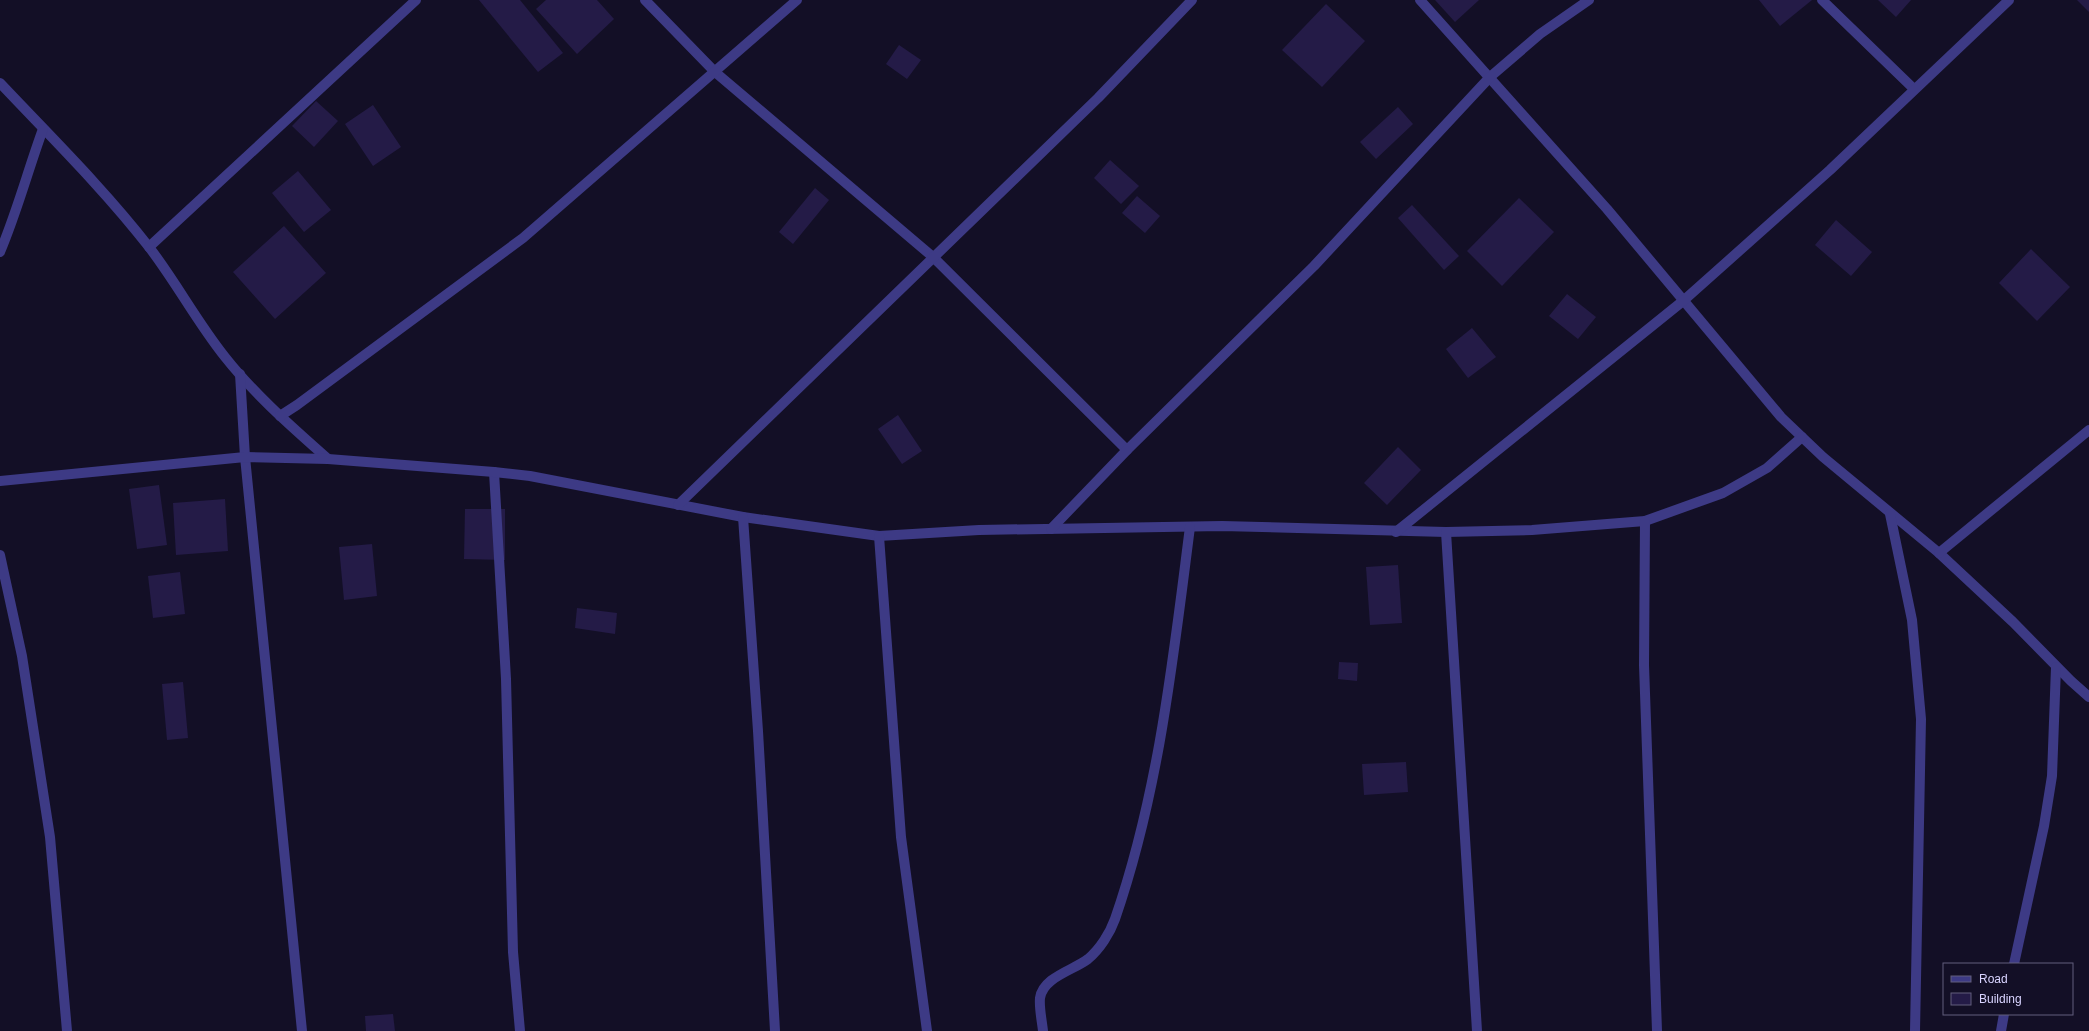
<svg xmlns="http://www.w3.org/2000/svg" width="2089" height="1031" font-family="Helvetica,sans-serif">
<rect width="100%" height="100%" fill="#130f26"/>
<g fill="#241b47">
<polygon points="479,0 520,0 563,53 538,72"/>
<polygon points="546,0 597,0 614,19 577,54 536,9"/>
<polygon points="1435,0 1479,0 1455,22"/>
<polygon points="1759,0 1812,0 1780,26"/>
<polygon points="1878,0 1911,0 1896,17"/>
<polygon points="2077,0 2089,0 2089,12"/>
<polygon points="1326,4 1365,41 1322,87 1282,50"/>
<polygon points="899,45 921,60 907,79 886,64"/>
<polygon points="316,101 338,121 314,147 292,126"/>
<polygon points="373,105 401,147 373,166 345,124"/>
<polygon points="1398,107 1413,124 1376,159 1360,142"/>
<polygon points="1110,160 1139,186 1121,204 1094,178"/>
<polygon points="298,171 331,210 304,232 272,193"/>
<polygon points="815,188 829,200 793,244 779,232"/>
<polygon points="1137,196 1160,216 1145,233 1122,213"/>
<polygon points="1519,198 1554,232 1502,286 1467,251"/>
<polygon points="1412,205 1459,256 1444,270 1398,218"/>
<polygon points="1836,220 1872,252 1851,276 1815,245"/>
<polygon points="284,226 326,273 275,319 233,272"/>
<polygon points="2031,249 2070,287 2037,321 1999,283"/>
<polygon points="1567,294 1596,317 1578,339 1549,316"/>
<polygon points="1472,328 1496,357 1468,378 1446,349"/>
<polygon points="898,415 922,451 902,464 878,429"/>
<polygon points="1398,447 1421,470 1387,505 1364,483"/>
<polygon points="159,485 167,545 137,549 129,489"/>
<polygon points="225,499 228,551 176,555 173,503"/>
<polygon points="465,509 505,509 505,560 464,559"/>
<polygon points="372,544 377,596 344,600 339,547"/>
<polygon points="1398,565 1402,623 1370,625 1366,567"/>
<polygon points="180,572 185,614 153,618 148,576"/>
<polygon points="577,608 617,613 615,634 575,628"/>
<polygon points="1339,662 1358,663 1357,681 1338,679"/>
<polygon points="183,682 188,738 167,740 162,684"/>
<polygon points="1406,762 1408,792 1364,795 1362,764"/>
<polygon points="393,1014 395,1031 366,1031 365,1016"/>
</g>
<g fill="none" stroke-linecap="round" stroke-linejoin="round">
<g stroke="#3d3a85" stroke-width="10">
<polyline points="645,0 715,72 933,257 1127,450"/>
<polyline points="1420,0 1607,209 1781,417 1823,457 1939,553 2013,622 2071,681 2089,697"/>
<polyline points="1822,0 1914,89"/>
<path d="M0,83C50,136 104,189 149,247C176,282 197,322 225,357C255,395 292,427 328,459"/>
<polyline points="149,247 416,0"/>
<path d="M0,252C17,212 28,170 43,129"/>
<polyline points="240,374 245,457 302,1031"/>
<polyline points="280,416 297,405 523,238 797,0"/>
<polyline points="494,472 506,679 513,952 520,1031"/>
<polyline points="0,481 245,457 328,459 494,472 530,476 743,517 879,536 979,530 1222,526 1446,532 1532,530 1645,521 1723,493 1767,468 1802,437"/>
<polyline points="678,505 1098,98 1192,0"/>
<polyline points="1890,514 1912,620 1921,719 1915,1031"/>
<polyline points="743,517 758,731 775,1031"/>
<polyline points="1645,521 1644,665 1657,1031"/>
<polyline points="1051,529 1127,450 1314,266 1490,77 1540,34 1589,0"/>
<polyline points="1396,532 1683,301 1830,170 2009,0"/>
<polyline points="1446,532 1477,1031"/>
<polyline points="879,536 901,837 927,1031"/>
<polyline points="1939,553 2089,430"/>
<polyline points="0,555 22,656 50,837 67,1031"/>
<polyline points="2014,964 2044,826 2052,776 2056,667"/>
<path d="M1043,1031C1042,1021 1039,1008 1040,998C1043,977 1074,970 1088,959C1100,949 1110,933 1115,919C1159,792 1173,659 1190,527"/>
<polyline points="2001,1031 2004,1014"/>
</g>
</g>
<rect x="1943" y="963" width="130" height="52" fill="#130f26" stroke="#625e7d"/>
<rect x="1951" y="976" width="20" height="6" fill="#3d3a85" stroke="#625e7d"/>
<text x="1979" y="983" font-size="12" fill="#d9d4ff">Road</text>
<rect x="1951" y="993" width="20" height="12" fill="#241b47" stroke="#625e7d"/>
<text x="1979" y="1003" font-size="12" fill="#d9d4ff">Building</text>
</svg>
